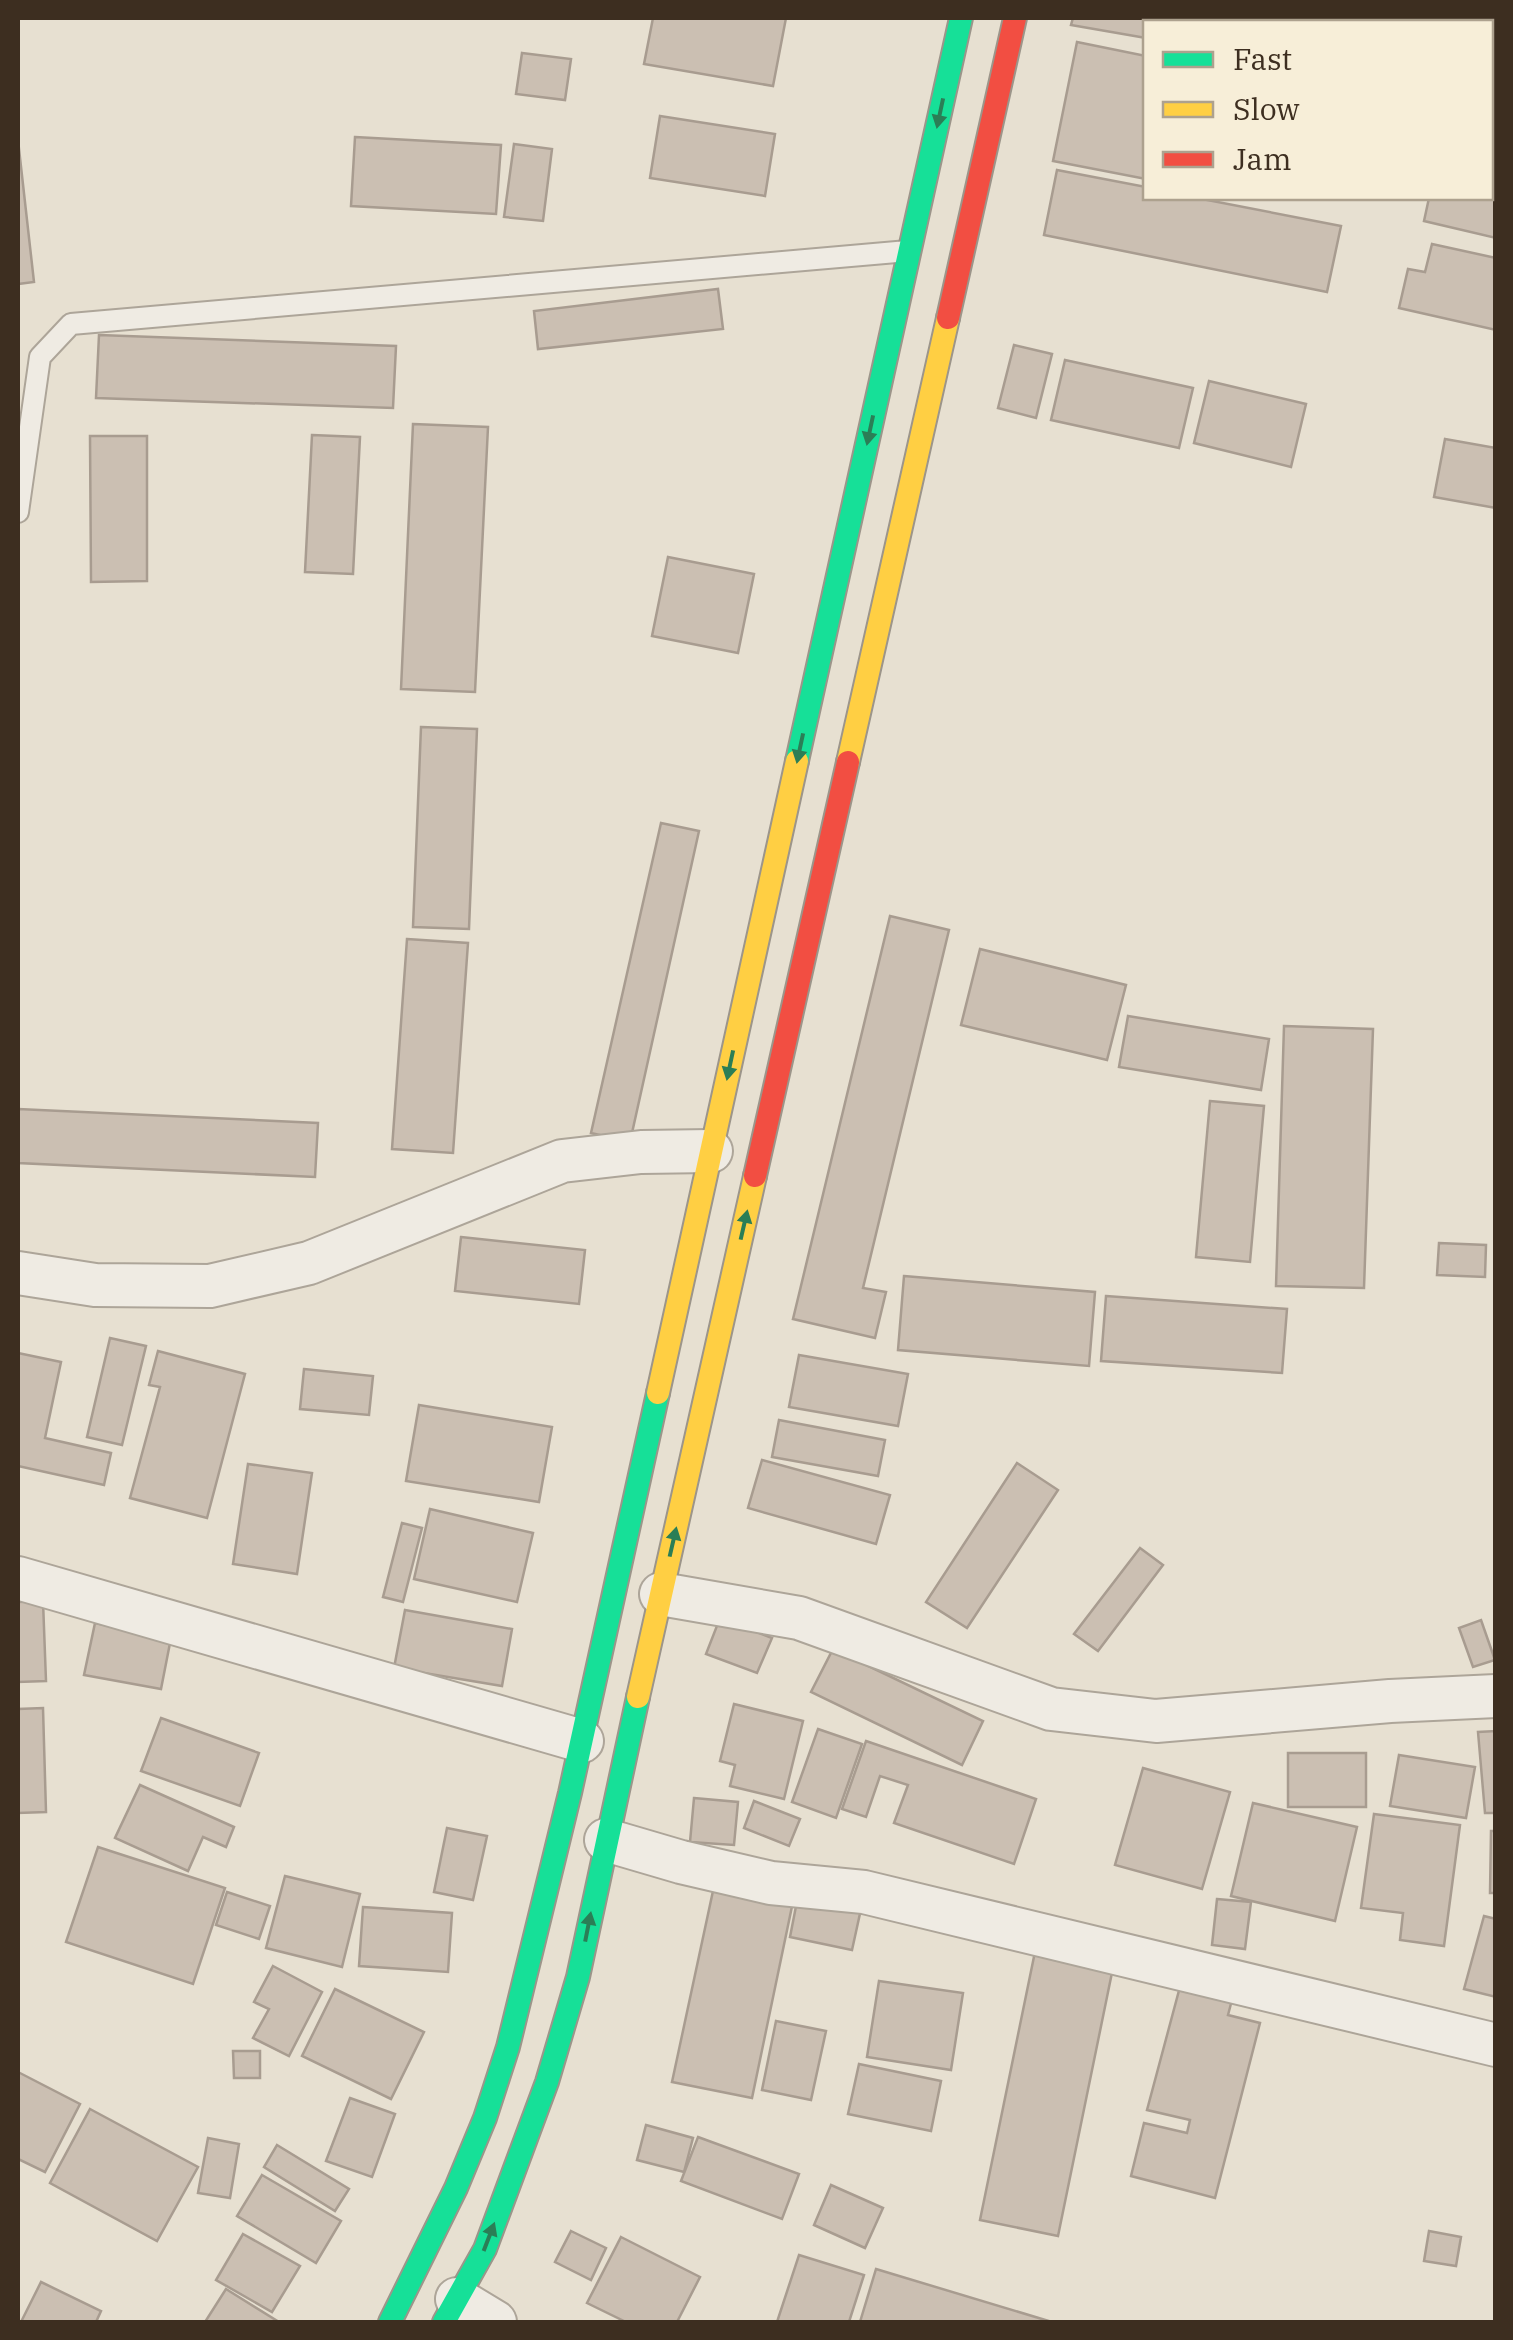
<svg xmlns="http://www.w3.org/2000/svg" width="1513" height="2340" font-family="'IBM Plex Serif',serif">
<rect width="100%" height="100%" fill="#e7e0d1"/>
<g fill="#cbbfb2" stroke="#a89c90" stroke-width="2.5">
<polygon points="653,18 786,18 773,86 644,64"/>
<polygon points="1073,18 1206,18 1205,22 1146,22 1146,38 1071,25"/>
<polygon points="1452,18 1496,18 1496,29 1490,28 1490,22 1470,22"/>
<polygon points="1077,42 1146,56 1146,179 1053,161"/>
<polygon points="522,53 571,59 565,100 516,94"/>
<polygon points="660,116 775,134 765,196 650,178"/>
<polygon points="355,137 501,145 496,214 351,206"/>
<polygon points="18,140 34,282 18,284"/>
<polygon points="514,144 552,149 543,221 504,217"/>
<polygon points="1057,170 1146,187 1146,198 1197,198 1341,226 1327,292 1044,235"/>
<polygon points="1490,174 1496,175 1496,238 1424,221 1429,198 1490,198"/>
<polygon points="1432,244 1496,258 1496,330 1399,308 1408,269 1425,272"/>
<polygon points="718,289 723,329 538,349 534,311"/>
<polygon points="99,335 396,346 393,408 96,398"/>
<polygon points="1014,345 1052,354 1036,418 998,408"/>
<polygon points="1065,360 1193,388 1179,448 1051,420"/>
<polygon points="1209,381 1306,404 1291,467 1194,443"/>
<polygon points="413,424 488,427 475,692 401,689"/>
<polygon points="312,435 360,437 353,574 305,572"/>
<polygon points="90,436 147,436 147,581 91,582"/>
<polygon points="1445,439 1496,448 1496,508 1434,497"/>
<polygon points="668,557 754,574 738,653 652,636"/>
<polygon points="421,727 477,729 469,929 413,927"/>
<polygon points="661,823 699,831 630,1142 591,1133"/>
<polygon points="890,916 949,930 863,1288 886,1292 875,1338 793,1319"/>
<polygon points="407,939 468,943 453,1153 392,1149"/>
<polygon points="980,949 1126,985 1107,1060 961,1025"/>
<polygon points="1128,1016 1269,1039 1261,1090 1119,1067"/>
<polygon points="1284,1026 1373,1029 1364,1288 1276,1286"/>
<polygon points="1210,1101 1264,1106 1250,1262 1196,1257"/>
<polygon points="18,1109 318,1123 315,1177 18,1163"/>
<polygon points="461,1237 585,1250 579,1304 455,1291"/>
<polygon points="1439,1243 1486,1245 1485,1277 1437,1275"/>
<polygon points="904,1276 1095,1292 1089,1366 898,1350"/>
<polygon points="1106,1296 1287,1309 1282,1373 1101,1361"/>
<polygon points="110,1338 146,1346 122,1445 87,1437"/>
<polygon points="158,1351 245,1374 207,1518 130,1498 160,1387 149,1385"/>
<polygon points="18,1353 61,1362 45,1438 111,1453 104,1485 18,1466"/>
<polygon points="799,1355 908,1374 898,1426 789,1407"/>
<polygon points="304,1369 373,1376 369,1415 300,1409"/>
<polygon points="419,1405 552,1427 539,1502 406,1481"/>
<polygon points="779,1420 885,1440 878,1476 772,1457"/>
<polygon points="762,1460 890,1495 876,1544 748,1508"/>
<polygon points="1017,1463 1058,1490 967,1628 926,1602"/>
<polygon points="248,1464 312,1473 297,1574 233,1564"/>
<polygon points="430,1509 533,1533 517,1602 414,1579"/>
<polygon points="402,1523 422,1528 403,1602 383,1597"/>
<polygon points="1140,1548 1163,1565 1098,1651 1074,1634"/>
<polygon points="43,1601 46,1681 18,1682 18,1602"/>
<polygon points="405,1610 512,1629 502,1686 394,1668"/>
<polygon points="720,1618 772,1638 757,1673 706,1654"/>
<polygon points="1481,1620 1495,1660 1473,1667 1459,1628"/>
<polygon points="95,1623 171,1638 161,1689 84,1675"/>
<polygon points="833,1649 983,1721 962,1765 811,1692"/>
<polygon points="734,1704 803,1721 784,1799 730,1786 735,1765 720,1761"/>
<polygon points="43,1708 46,1812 18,1813 18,1709"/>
<polygon points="161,1718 259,1753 240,1806 141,1771"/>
<polygon points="818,1729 862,1744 836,1818 792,1802"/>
<polygon points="1496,1731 1496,1813 1485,1813 1478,1732"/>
<polygon points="866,1741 1036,1799 1014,1864 894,1823 908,1785 880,1776 866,1817 842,1809"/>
<rect x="1288" y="1753" width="78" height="54"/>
<polygon points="1399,1755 1475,1767 1466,1818 1390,1806"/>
<polygon points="1143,1768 1230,1792 1202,1889 1115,1865"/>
<polygon points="140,1785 234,1827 226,1847 203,1837 188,1871 115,1838"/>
<polygon points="694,1798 738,1802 734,1845 690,1842"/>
<polygon points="754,1801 800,1819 789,1846 744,1828"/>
<polygon points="1253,1803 1357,1827 1335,1921 1231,1896"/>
<polygon points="1374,1814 1460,1825 1444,1946 1400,1940 1403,1913 1361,1908"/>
<polygon points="447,1828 487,1836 473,1900 434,1892"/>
<polygon points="1491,1831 1496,1831 1496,1893 1490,1893"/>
<polygon points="98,1847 225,1888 193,1984 66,1942"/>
<polygon points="285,1876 360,1894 342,1967 266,1948"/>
<polygon points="716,1877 795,1892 752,2098 672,2082"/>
<polygon points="227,1892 270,1906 259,1939 216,1925"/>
<polygon points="798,1896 861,1909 852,1950 790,1937"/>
<polygon points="1217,1899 1251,1902 1245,1949 1212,1945"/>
<polygon points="363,1907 452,1913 448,1972 359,1966"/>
<polygon points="1484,1916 1496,1919 1496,1997 1464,1989"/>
<polygon points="1037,1942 1115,1958 1058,2236 980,2220"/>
<polygon points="273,1966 322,1992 289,2056 253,2038 269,2009 254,2002"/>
<polygon points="879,1981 963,1993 951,2070 867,2057"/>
<polygon points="1181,1983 1233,1996 1228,2015 1260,2023 1215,2198 1131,2176 1144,2123 1187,2133 1190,2120 1147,2110"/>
<polygon points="335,1989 424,2032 391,2099 302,2056"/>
<polygon points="776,2021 826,2031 811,2100 762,2090"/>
<polygon points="233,2051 260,2051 260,2078 234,2078"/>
<polygon points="859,2064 941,2081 931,2131 848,2114"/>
<polygon points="18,2072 80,2104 45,2172 18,2159"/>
<polygon points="350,2098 395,2114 372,2177 326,2161"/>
<polygon points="90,2109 198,2167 157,2241 50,2183"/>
<polygon points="646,2125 693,2138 684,2172 637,2160"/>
<polygon points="698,2137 799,2174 782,2219 681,2181"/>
<polygon points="208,2138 239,2144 230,2198 198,2193"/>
<polygon points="277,2145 349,2189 335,2211 264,2167"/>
<polygon points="262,2175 341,2221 316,2263 237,2216"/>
<polygon points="831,2185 883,2208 865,2248 814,2225"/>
<polygon points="571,2231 606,2248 591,2280 555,2262"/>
<polygon points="1429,2231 1461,2237 1456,2266 1424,2261"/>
<polygon points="243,2234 300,2266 272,2312 216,2280"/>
<polygon points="621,2237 700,2277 677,2322 626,2322 587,2303"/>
<polygon points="799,2255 864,2275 849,2322 777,2322"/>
<polygon points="876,2269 1052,2322 860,2322"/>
<polygon points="41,2282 101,2311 96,2322 21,2322"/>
<polygon points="226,2289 279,2322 205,2322"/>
</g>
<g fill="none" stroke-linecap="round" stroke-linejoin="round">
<g stroke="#ada599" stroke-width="24">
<polyline id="lane" points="18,512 40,357 71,324 908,251"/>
</g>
<g stroke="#ada599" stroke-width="46">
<g id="street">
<polyline points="18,1273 95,1285 210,1286 309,1263 562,1161 641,1152 711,1151"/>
<polyline points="18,1578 582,1741"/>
<polyline points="661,1594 799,1618 1051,1709 1156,1721 1390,1701 1496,1696"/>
<polyline points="606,1840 681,1862 771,1883 864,1892 1496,2045"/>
<polyline points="457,2299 495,2322"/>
</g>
</g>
<g stroke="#9c958a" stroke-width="26">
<g id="fast">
<polyline points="797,761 961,18"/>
<polyline points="390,2322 456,2188 485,2118 508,2047 570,1793 658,1393"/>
<polyline points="444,2322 485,2249 547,2082 578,1977 638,1697"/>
</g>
</g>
<g stroke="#9c958a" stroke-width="26">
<g id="slow">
<polyline points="848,762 948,318"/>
<polyline points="658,1393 797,761"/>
<polyline points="638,1697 755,1176"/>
</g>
</g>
<g stroke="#9c958a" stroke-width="26">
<g id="jam">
<polyline points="948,318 1015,18"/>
<polyline points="755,1176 848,762"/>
</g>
</g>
<use href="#lane" stroke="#efebe3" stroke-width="20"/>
<use href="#street" stroke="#efebe3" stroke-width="42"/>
<use href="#fast" stroke="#16e098" stroke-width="22"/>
<use href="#slow" stroke="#ffcf43" stroke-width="22"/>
<use href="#jam" stroke="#f24e42" stroke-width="22"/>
</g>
<defs><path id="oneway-solid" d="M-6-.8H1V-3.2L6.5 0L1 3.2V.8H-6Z" transform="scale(2.5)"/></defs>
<g fill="#2b7e56">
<use href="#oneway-solid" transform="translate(940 113) rotate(102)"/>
<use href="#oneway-solid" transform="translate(870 430) rotate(102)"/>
<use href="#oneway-solid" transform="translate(800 748) rotate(102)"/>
<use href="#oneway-solid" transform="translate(730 1065) rotate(102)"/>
<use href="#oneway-solid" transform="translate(744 1225) rotate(-77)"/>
<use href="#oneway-solid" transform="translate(673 1542) rotate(-77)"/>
<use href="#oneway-solid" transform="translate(588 1927) rotate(-79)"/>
<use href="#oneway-solid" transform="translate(489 2237) rotate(-69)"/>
</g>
<rect width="1513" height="2340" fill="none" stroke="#3d2e20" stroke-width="40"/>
<rect x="1143" y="20" width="350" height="180" fill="#f7eed8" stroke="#ada18e" stroke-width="2.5"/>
<rect x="1163" y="52" width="50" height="15" fill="#16e098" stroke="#ada18e" stroke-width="2.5"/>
<text x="1233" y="70" font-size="30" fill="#3d2e20">Fast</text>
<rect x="1163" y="102" width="50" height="15" fill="#ffcf43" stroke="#ada18e" stroke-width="2.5"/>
<text x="1233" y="120" font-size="30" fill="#3d2e20">Slow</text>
<rect x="1163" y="152" width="50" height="15" fill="#f24e42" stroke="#ada18e" stroke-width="2.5"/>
<text x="1233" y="170" font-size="30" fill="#3d2e20">Jam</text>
</svg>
